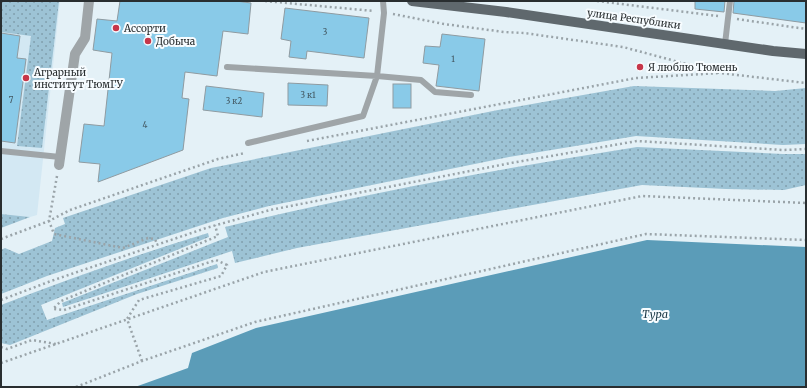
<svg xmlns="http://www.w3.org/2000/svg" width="807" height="388" font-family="Merriweather,serif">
<defs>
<pattern id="green-dots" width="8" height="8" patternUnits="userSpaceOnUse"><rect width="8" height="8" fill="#9dc3d5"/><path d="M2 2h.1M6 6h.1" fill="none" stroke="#809fad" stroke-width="1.8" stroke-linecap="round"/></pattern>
</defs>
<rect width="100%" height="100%" fill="#e4f1f7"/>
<polygon fill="#d3e8f3" points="1,1 60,1 37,215 30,217 1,214"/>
<g fill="url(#green-dots)">
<polygon points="1,1 59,1 42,148 17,146 31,36 1,32"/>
<polygon points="634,86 775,91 806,88 806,144 783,145 636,136 509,157 269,206 223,218 47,276 1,294 1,250 5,248 19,254 52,241 55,228 65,224 63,218 211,168 498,110"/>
<path d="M637,147L783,154H806V185L784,190L726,189L642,185L297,248L235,263L232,251L63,307L62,303L228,237L225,227C361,194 499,169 637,147Z"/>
<polygon points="1,214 30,217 1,228"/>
<path d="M208,233L209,237L41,305L47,320L217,264L218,268L137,294L10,345L1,343V305C69,279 138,254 208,233Z"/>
</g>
<polygon fill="#5b9cb8" points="647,240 806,247 806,387 135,387 188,368 192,353 256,328"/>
<g fill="#89cae8" stroke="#8f9ba1">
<polygon points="120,1 236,1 251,3 248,34 223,31 217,76 185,72 182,98 189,99 183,150 98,182 100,164 79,162 84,124 104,126 112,53 93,50 97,19 117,21"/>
<polygon points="695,1 725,1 724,12 695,9"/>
<polygon points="734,1 806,1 806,23 733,13"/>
<polygon points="285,8 369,18 364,58 307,51 306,59 289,57 291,41 281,39"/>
<polygon points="1,33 20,36 17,58 26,59 15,143 1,141"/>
<polygon points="442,34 485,39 479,91 436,86 439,65 423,63 425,46 440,47"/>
<polygon points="288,83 328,85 327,106 288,105"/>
<rect x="393" y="84" width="18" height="24"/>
<polygon points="206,86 264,93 262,117 203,110"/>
</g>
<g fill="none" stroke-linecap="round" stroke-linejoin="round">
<g stroke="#9aa4a9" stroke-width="2.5" stroke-dasharray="2 3" stroke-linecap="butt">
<polyline points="265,1 374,11"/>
<polyline points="597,1 718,16"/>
<polyline points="393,14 444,24 504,32 524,33 623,47 720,73 806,83"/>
<polyline points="737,19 806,29"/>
<polyline points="307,141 636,78 720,73"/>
<polyline points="57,176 49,221 54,234 123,248 148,238 155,239 157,244"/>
<polyline points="1,239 49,221 70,210 218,159 245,153"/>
<polyline points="1,300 51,281 206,228 270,210 511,163 637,141 783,150 806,149"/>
<polyline points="1,347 7,349 32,340 56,344"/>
<polyline points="142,361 127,319 139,300 221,276 227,265 216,260 64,310 53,309 61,301 218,236 215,225"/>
<polyline points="1,363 264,272 642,196 806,203"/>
<polyline points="76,387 142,361 255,322 646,234 806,240"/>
</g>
<g stroke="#9fa5a8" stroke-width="6">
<polyline points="383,1 384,13 377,76 421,80 435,92 471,95"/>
<polyline points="725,44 730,1"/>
<polyline points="227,67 377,76 363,116 248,143"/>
<polyline points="1,151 60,157"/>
</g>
<polyline stroke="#9fa5a8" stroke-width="10" points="59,165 75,54 85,38 89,1"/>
<polyline stroke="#5f686d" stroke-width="10" points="412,1 506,12 773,51 806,54"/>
</g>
<g fill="#c63649" stroke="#f7fcff" stroke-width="1.5">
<circle cx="116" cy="28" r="4"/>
<circle cx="148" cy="41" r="4"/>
<circle cx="640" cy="67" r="4"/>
<circle cx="26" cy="78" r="4"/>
</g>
<g text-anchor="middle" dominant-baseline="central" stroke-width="4" stroke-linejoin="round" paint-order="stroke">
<g font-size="8" fill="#41555e">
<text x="325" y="32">3</text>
<text x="453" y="59">1</text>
<text x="308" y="95">3 к1</text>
<text x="11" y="100">7</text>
<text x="234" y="101">3 к2</text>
<text x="145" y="125">4</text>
</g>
<g font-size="10" fill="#292e30" stroke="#f7fcff">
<text transform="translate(634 19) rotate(8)">улица Республики</text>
</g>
<g font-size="10" fill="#292e30" stroke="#f7fcff" text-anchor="start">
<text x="124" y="28">Ассорти</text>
<text x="156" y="41">Добыча</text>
<text x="648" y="67">Я люблю Тюмень</text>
<text x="34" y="72">Аграрный<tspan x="34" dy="12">институт ТюмГУ</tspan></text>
</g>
<g font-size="11" font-style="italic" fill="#173543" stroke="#f7fcff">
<text x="655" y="314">Тура</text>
</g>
</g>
<rect width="807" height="388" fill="none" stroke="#292e30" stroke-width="4"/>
</svg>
